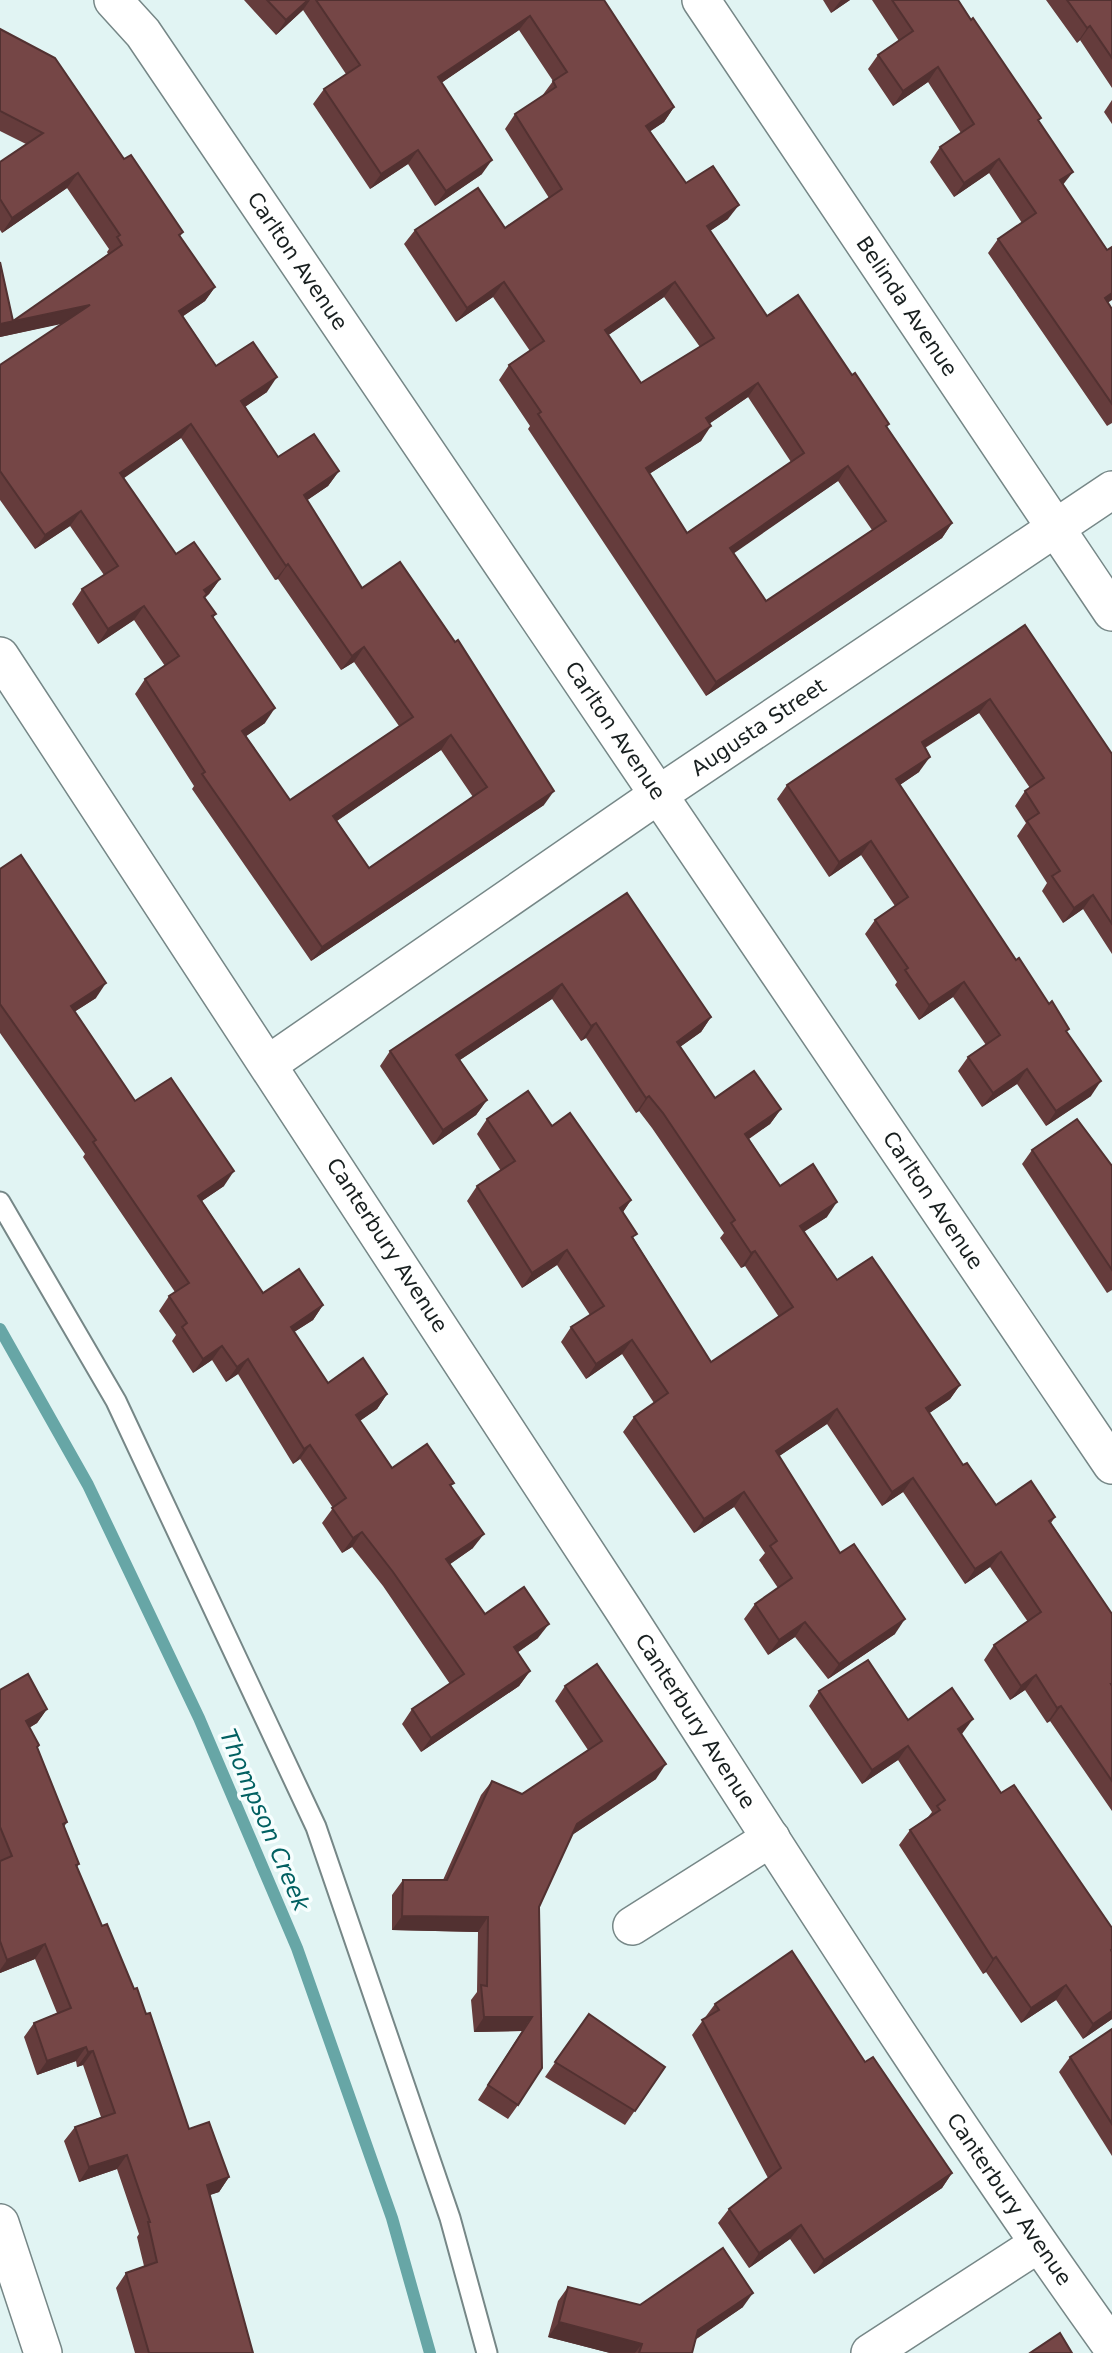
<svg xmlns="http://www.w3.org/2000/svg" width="1112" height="2353" font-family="'DejaVu Sans',sans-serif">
<rect width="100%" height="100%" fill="#e1f4f3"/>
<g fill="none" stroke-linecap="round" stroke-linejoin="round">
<polyline stroke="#67a6a6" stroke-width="12" points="0,1329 88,1485 199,1718 297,1948 392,2218 430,2353"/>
<g stroke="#768787" stroke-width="23">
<polyline id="service" points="0,1202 116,1401 316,1827 450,2218 487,2353"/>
</g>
<g stroke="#768787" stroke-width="40">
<g id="minor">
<path id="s1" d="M113,0L143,33L1112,1465"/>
<path id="s2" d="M701,0L1112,612"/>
<path id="s3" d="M0,656C210,972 417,1290 623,1609C783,1857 940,2107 1112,2347"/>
<path id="s4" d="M270,1063L658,795L1112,490"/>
<polyline points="632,1926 771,1838"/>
<polyline points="0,2223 43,2353"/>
<polyline points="870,2353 1038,2244"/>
</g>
</g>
<use href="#service" stroke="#fff" stroke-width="19"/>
<use href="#minor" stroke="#fff" stroke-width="37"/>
</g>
<g fill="#653c3c" fill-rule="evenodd">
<path d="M244,0H604L674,107L664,122L650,131L686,183L728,219L710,231L767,316L852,375L889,424L887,427L952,523L942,538L706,696L528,429L530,426L499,380L509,365L530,351L493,297L456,322L404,244L415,230L505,228L549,198L505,129L515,114L542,96L553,81L519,30L441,83L482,174L435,206L408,164L370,189L338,141L313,104L324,89L346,74L303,10L276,35ZM664,297L700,347L641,383L608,335ZM748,397L791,462L687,533L649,474L701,441L710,423ZM838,481L872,530L766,601L733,553Z"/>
<polygon points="823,0 850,0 831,13"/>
<polygon points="872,0 958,0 1039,121 1108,303 1112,309 1112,423 1107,426 988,253 998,239 1022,223 989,173 954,197 930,162 940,147 961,133 928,82 893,106 868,69 878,55 899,41"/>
<polygon points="1046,0 1112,0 1112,88 1080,40 1077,43"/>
<path d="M0,29L124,159L183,232L180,236L215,287L205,301L183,316L216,366L267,392L245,407L278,457L339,471L328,486L307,500L362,588L544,805L311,961L192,789L194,786L135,694L145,679L165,666L134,620L98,644L72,604L82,589L104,575L70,526L35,549L0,500V365L63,323L0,337V262L13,321L108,254L107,252L109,249L67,188L2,233L0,230V162L26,144L0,131ZM181,438L275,580L278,579L341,670L354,662L399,726L290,800L246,736L265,723L213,618L216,614L205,598L209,594L220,579L176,554L123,478ZM441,750L473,797L369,868L337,821Z"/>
<polygon points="1112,100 1112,124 1104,112"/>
<polygon points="1025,625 1112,754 1112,954 1083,909 1063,923 1042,891 1047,883 1017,836 1026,823 1015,806 1025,791 1030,788 979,713 925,748 919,772 900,785 1016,960 1067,1032 1091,1096 1046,1126 1017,1084 982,1107 958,1071 968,1057 986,1045 953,997 919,1020 895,985 897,982 865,934 875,920 895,906 861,855 829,877 777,799 787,785"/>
<polygon points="0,869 96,998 74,1012 135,1101 224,1186 202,1201 263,1293 323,1305 313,1320 294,1332 328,1383 387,1394 377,1409 360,1421 392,1468 451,1487 473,1548 450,1564 485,1614 538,1638 517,1653 530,1671 519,1686 421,1752 402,1724 412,1709 450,1684 383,1586 352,1547 342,1553 322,1523 333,1508 300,1459 293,1464 238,1374 226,1382 212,1360 193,1373 172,1341 176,1335 159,1311 169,1296 175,1292 83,1157 85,1154 0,1033"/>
<polygon points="627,893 711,1017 701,1032 680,1047 715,1098 781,1109 770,1124 749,1139 780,1186 827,1217 804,1231 837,1280 960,1385 950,1399 929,1413 963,1465 996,1505 1055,1517 1051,1523 1112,1614 1112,1811 1050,1721 1047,1723 1025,1690 1010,1700 984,1660 994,1645 1028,1622 990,1567 965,1584 903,1492 882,1506 827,1424 779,1456 840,1553 895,1634 828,1679 795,1637 768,1655 744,1619 755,1604 778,1588 759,1560 765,1553 734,1507 694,1533 623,1432 634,1417 654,1403 622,1354 586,1379 561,1342 571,1327 590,1315 557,1265 522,1288 467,1201 477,1186 501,1171 477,1134 487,1119 552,1126 631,1200 623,1212 634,1239 711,1362 779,1317 745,1266 741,1268 720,1238 724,1233 652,1128 639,1111 636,1113 586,1038 581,1041 552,999 460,1060 487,1100 476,1115 433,1145 380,1066 390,1051"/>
<polygon points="1032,1150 1112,1166 1112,1290 1107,1293 1022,1164"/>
<polygon points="565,1686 656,1779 572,1835 539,1907 518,2105 508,2119 478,2100 522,2031 474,2032 471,2000 477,1992 478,1932 392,1930 392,1895 403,1880 443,1880 481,1795 492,1781 522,1794 588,1750 555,1701"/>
<polygon points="0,1690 47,1709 37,1723 29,1728 39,1745 37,1748 67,1822 64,1827 79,1864 77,1867 189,2129 229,2177 219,2192 209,2195 253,2353 135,2353 116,2288 126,2273 144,2266 137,2237 139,2234 117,2169 79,2182 64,2141 75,2127 101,2117 83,2065 77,2067 76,2061 37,2075 24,2037 34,2023 57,2013 35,1959 0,1973"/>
<polygon points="819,1691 908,1720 961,1734 1112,2019 1083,2039 1056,2000 1021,2023 986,1972 983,1974 899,1845 910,1830 928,1817 932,1812 898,1760 862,1784 809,1706"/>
<polygon points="715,2004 865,2062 952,2173 942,2188 814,2274 790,2239 749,2268 718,2223 729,2209 768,2178 692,2035"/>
<polygon points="589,2014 665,2067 625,2125 545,2077"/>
<polygon points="1112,2029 1112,2156 1059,2072 1070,2057"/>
<polygon points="568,2287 640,2305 743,2307 695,2340 692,2353 610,2353 548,2337 558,2301"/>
</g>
<g fill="#523131">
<polygon points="308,0 310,0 303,10 276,35 286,20"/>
<polygon points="841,0 850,0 831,13"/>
<polygon points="530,16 519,30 428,92 438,77"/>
<polygon points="1090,26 1080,40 1077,43 1087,28"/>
<polygon points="938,67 928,82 893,106 903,91"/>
<polygon points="674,107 664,122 636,141 646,126"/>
<polygon points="418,150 408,164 370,189 381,174"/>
<polygon points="999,159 989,173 954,197 964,183"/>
<polygon points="492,160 482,174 435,206 446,191"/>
<polygon points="1073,172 1062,186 1060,180"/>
<polygon points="78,173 67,188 2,233 12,218"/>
<polygon points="739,205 728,219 696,240 707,226"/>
<polygon points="504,282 493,297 456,322 467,308"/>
<polygon points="675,282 664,297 594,345 605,330"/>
<polygon points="215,287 205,301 169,326 179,311"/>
<polygon points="1112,293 1112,300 1094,312 1105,298"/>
<polygon points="90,305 80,320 0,337 0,324"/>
<polygon points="277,377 267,392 231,416 241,401"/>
<polygon points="758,383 748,397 696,433 706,418"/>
<polygon points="191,424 181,438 110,488 120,473"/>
<polygon points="711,426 701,441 635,483 646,468"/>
<polygon points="848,466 838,481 720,563 730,548"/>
<polygon points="339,471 328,486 293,510 304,495"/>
<polygon points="81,511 70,526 35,549 45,535"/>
<polygon points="952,523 942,538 706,696 716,682"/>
<polygon points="288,564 278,579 275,580 286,566"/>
<polygon points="220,579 209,594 206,596 197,609 204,590"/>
<polygon points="144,606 134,620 98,644 108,629"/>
<polygon points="364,647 354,662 341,670 352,656"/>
<polygon points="990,699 979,713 911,756 922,742"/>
<polygon points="275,708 265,723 232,746 242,731"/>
<polygon points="451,735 441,750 323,830 333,816"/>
<polygon points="930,757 919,772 886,794 896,779"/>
<polygon points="554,791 544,805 311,961 322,947"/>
<polygon points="871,841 861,855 829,877 839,862"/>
<polygon points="1093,895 1083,909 1063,923 1074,908"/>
<polygon points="964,982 953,997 919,1020 929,1005"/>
<polygon points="106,983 96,998 60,1021 71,1006"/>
<polygon points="562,984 552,999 446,1069 456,1055"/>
<polygon points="711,1017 701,1032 667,1056 677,1042"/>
<polygon points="596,1023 586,1038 581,1041 591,1026"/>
<polygon points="1027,1069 1017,1084 982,1107 993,1093"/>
<polygon points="1101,1081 1091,1096 1046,1126 1056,1111"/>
<polygon points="649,1096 639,1111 636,1113 646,1098"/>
<polygon points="487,1100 476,1115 433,1145 443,1130"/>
<polygon points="781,1109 770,1124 735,1148 745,1134"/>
<polygon points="234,1171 224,1186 188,1210 198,1196"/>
<polygon points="631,1200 621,1215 620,1208"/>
<polygon points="837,1202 827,1217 790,1241 800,1226"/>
<polygon points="567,1250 557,1265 522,1288 532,1273"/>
<polygon points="755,1251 745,1266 741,1268 751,1253"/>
<polygon points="323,1305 313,1320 280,1341 291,1327"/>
<polygon points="632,1340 622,1354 586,1379 596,1364"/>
<polygon points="222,1346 212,1360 193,1373 203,1359"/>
<polygon points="248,1359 238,1374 226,1382 237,1367"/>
<polygon points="960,1385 950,1399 915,1423 926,1408"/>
<polygon points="387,1394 377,1409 346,1430 356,1415"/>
<polygon points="837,1409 827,1424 766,1465 776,1451"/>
<polygon points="310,1445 300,1459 293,1464 304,1449"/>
<polygon points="913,1478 903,1492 882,1506 892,1492"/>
<polygon points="744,1492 734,1507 694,1533 704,1519"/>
<polygon points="362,1532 352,1547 342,1553 353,1538"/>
<polygon points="484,1534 473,1548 436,1574 446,1559"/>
<polygon points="1001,1552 990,1567 965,1584 975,1569"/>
<polygon points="905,1619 895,1634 828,1679 839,1664"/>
<polygon points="805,1622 795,1637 768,1655 779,1640"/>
<polygon points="549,1624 538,1638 503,1662 514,1647"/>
<polygon points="530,1671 519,1686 421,1752 431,1738"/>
<polygon points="1036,1675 1025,1690 1010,1700 1021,1686"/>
<polygon points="1061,1706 1050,1721 1047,1723 1057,1708"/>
<polygon points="47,1709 37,1723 15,1736 26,1721"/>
<polygon points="973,1719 962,1734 948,1744 958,1729"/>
<polygon points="908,1746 898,1760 862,1784 872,1770"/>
<polygon points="666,1764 656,1779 566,1839 577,1824"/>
<polygon points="402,1916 488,1917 478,1932 392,1930"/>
<polygon points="45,1944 35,1959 0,1973 0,1970 7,1960"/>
<polygon points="996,1957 986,1972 983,1974 993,1959"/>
<polygon points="1066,1985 1056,2000 1021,2023 1031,2008"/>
<polygon points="1112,2011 1112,2019 1083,2039 1093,2024"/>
<polygon points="484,2017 532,2017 522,2031 474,2032"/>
<polygon points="86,2047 76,2061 37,2075 47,2061"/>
<polygon points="93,2051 83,2065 77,2067 88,2052"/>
<polygon points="127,2155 117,2169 79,2182 89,2167"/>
<polygon points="952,2173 942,2188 814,2274 824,2260"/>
<polygon points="229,2177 219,2192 196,2200 207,2185"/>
<polygon points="801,2225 790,2239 749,2268 759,2253"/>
<polygon points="753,2293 743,2307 687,2345 698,2330"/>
<polygon points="559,2322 642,2344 635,2353 610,2353 548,2337"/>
</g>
<g fill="#754646" stroke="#523131" stroke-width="2" fill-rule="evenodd">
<polygon points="267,0 308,0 286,20"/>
<path d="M316,0H604L674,107L646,126L686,183L713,166L739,205L707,226L767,316L798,295L852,375L855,373L889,424L886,426L952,523L716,682L538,414L541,412L509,365L544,341L504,282L467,308L415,230L478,188L505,228L562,189L515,114L556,87L553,81L567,72L530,16L438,77L492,160L446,191L418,150L381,174L324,89L360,65ZM675,282L714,338L641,383L605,330ZM758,383L804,453L687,533L646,468L711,426L706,418ZM848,466L886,521L766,601L730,548Z"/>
<polygon points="892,0 958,0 971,20 973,18 1041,118 1038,120 1073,172 1060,180 1107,250 1112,247 1112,293 1105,298 1112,309 1112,404 998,239 1036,213 999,159 964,183 940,147 974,124 938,67 903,91 878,55 913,31"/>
<polygon points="1067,0 1112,0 1112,58 1090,26 1087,28"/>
<path d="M0,29L55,58L124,159L131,155L183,232L179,235L215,287L179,311L216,366L253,342L277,377L241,401L278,457L314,434L339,471L304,495L362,588L400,562L455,642L458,640L554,791L322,947L202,774L205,772L145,679L179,656L144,606L108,629L82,589L118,566L81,511L45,535L0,471V365L90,305L0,324V262L13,321L122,245L117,237L120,235L78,173L12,218L0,199V162L43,133L0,111ZM191,424L286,566L288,564L352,656L364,647L413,717L290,800L242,731L275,708L212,616L216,614L204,597L207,594L204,590L220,579L194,542L176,554L120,473ZM451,735L487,787L369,868L333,816Z"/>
<polygon points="1025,625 1112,754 1112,924 1093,895 1074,908 1052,876 1060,871 1027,821 1039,813 1025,791 1044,778 990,699 922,742 930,757 896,779 1016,960 1019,958 1049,1004 1052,1001 1069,1029 1066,1031 1101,1081 1056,1111 1027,1069 993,1093 968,1057 1000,1035 964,982 929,1005 905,970 908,968 875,920 908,897 871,841 839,862 787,785"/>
<polygon points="21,855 106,983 71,1006 125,1086 135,1101 171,1078 234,1171 198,1196 263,1293 299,1269 323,1305 291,1327 328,1383 363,1358 387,1394 356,1415 392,1468 427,1444 454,1483 450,1485 484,1534 446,1559 485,1614 524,1587 549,1624 514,1647 530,1671 431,1738 412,1709 464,1674 393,1572 362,1532 353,1538 332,1508 346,1498 310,1445 304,1449 248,1359 237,1367 222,1346 203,1359 182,1327 187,1323 169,1296 189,1283 93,1142 96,1140 0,1004 0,869"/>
<polygon points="627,893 711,1017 677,1042 715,1098 754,1071 781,1109 745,1134 780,1186 813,1164 837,1202 800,1226 837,1280 872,1257 960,1385 926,1408 963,1465 967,1463 996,1505 1031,1481 1055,1517 1049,1521 1112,1614 1112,1684 1111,1684 1112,1686 1112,1781 1061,1706 1057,1708 1036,1675 1021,1686 994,1645 1041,1612 1001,1552 975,1569 913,1478 892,1492 837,1409 776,1451 840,1553 854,1544 905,1619 839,1664 805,1622 779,1640 755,1604 792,1578 770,1546 777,1541 744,1492 704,1519 634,1417 668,1393 632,1340 596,1364 571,1327 604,1306 567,1250 532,1273 477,1186 515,1161 487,1119 528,1091 552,1126 570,1113 631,1200 620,1208 637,1234 632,1237 711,1362 793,1307 755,1251 751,1253 731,1223 735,1220 663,1113 649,1096 646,1098 596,1023 591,1026 562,984 456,1055 487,1100 443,1130 390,1051"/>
<polygon points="1077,1119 1112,1166 1112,1270 1032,1150"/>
<polygon points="868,1660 908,1720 952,1688 973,1719 958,1729 1001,1793 1014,1785 1112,1928 1112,1949 1111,1950 1112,1952 1112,2011 1093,2024 1066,1985 1031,2008 996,1957 993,1959 910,1830 940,1810 937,1806 945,1800 908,1746 872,1770 819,1691"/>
<polygon points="597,1664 666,1764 577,1824 539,1907 542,2068 518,2105 488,2085 532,2017 484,2017 481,1985 487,1986 488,1917 402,1916 403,1880 447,1880 492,1781 522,1794 602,1741 565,1686"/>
<polygon points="28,1674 47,1709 26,1721 39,1745 37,1747 67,1822 63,1824 79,1864 76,1865 102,1926 107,1924 134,1989 137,1988 146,2014 150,2013 189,2129 209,2122 229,2177 207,2185 253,2353 149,2353 126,2273 157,2262 148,2222 150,2222 127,2155 89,2167 75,2127 115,2113 93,2051 88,2052 86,2047 47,2061 34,2023 71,2008 45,1944 7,1960 0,1941 0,1861 12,1856 0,1827 0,1690"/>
<polygon points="792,1951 865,2062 873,2057 952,2173 824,2260 801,2225 759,2253 729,2209 781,2168 702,2020 719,2010 715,2004"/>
<polygon points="589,2014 665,2067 635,2111 555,2062"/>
<polygon points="1112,2029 1112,2124 1070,2057"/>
<polygon points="723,2248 753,2293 698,2330 692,2353 639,2353 642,2344 559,2322 568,2287 640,2305"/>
<polygon points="1060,2333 1072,2353 1030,2353"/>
</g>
<g text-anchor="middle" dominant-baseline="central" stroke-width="7" stroke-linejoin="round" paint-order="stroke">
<g font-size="21" fill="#181f1f" stroke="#f7fefe">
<text stroke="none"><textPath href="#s1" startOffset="320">Carlton Avenue</textPath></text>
<text stroke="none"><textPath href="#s2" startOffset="369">Belinda Avenue</textPath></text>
<text stroke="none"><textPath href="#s4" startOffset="593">Augusta Street</textPath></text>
<text stroke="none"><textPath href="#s1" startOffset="887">Carlton Avenue</textPath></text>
<text stroke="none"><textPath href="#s1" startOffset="1454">Carlton Avenue</textPath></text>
<text stroke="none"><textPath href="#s3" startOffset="705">Canterbury Avenue</textPath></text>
<text stroke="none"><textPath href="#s3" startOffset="1272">Canterbury Avenue</textPath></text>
<text stroke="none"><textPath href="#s3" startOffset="1844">Canterbury Avenue</textPath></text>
</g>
<g font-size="23" font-style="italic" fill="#016061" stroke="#f7fefe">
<text transform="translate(265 1820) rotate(67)">Thompson Creek</text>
</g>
</g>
</svg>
